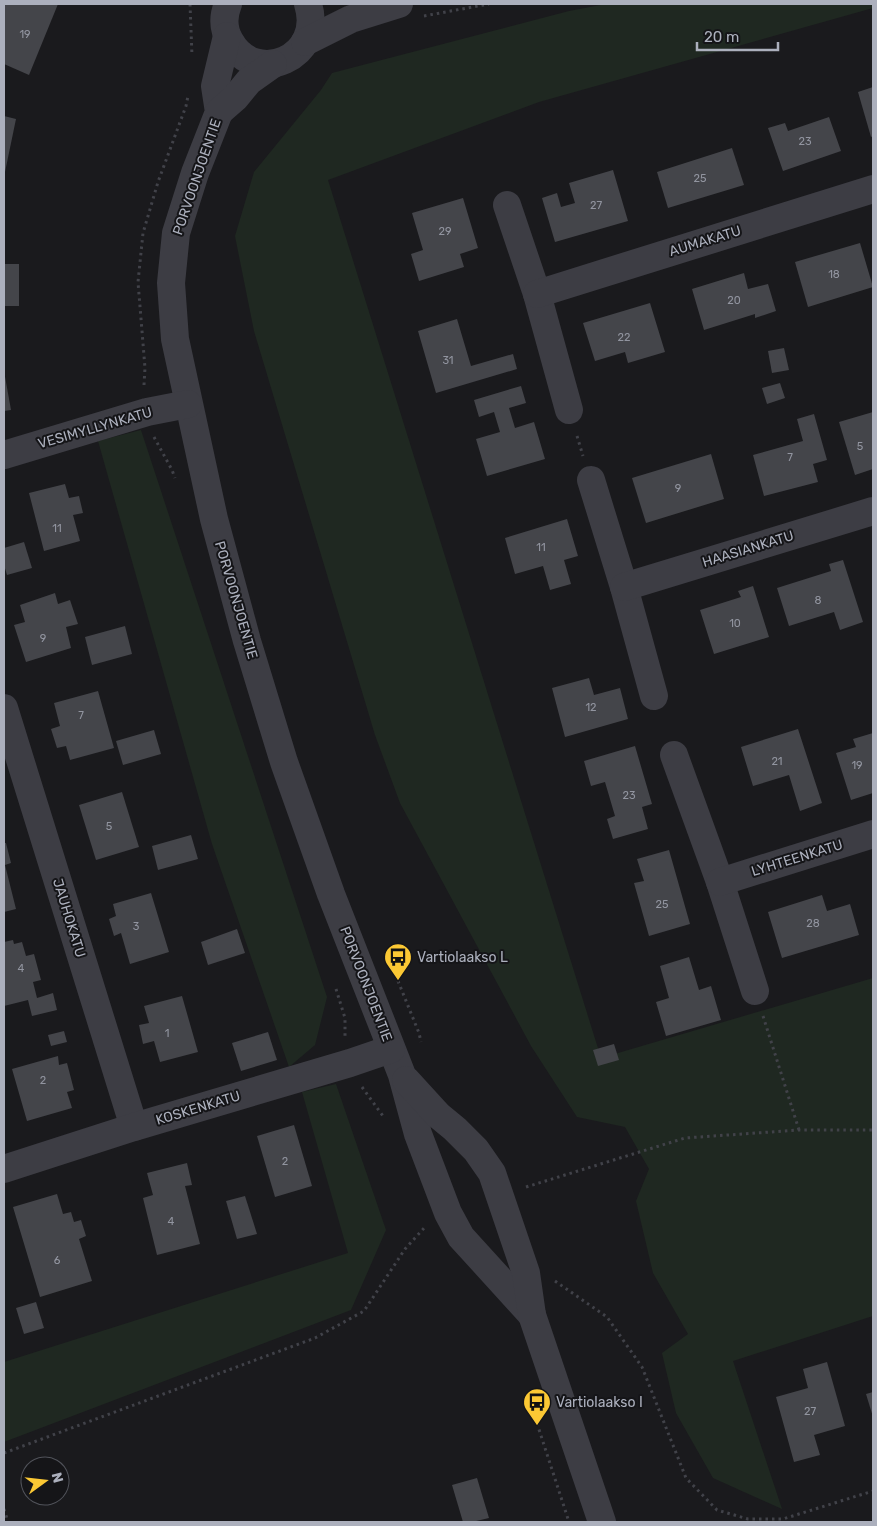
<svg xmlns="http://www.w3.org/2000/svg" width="877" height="1526" font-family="Rubik,sans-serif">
<rect width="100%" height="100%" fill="#1a1a1d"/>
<g fill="#1f2821">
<polygon points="606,4 873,4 873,8 539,102 328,180 601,1058 873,978 873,1316 733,1361 782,1509 713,1478 676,1413 662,1353 688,1334 653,1273 636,1201 649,1169 625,1127 577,1117 531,1046 400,803 375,735 254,331 235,236 254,172 321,90 332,73 569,11"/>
<polygon points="141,430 327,997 315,1045 289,1067 212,844 98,441"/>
<polygon points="336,1084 386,1230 351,1310 4,1442 4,1362 348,1253 302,1092"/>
</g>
<g fill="#44454a">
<polygon points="4,4 58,4 29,75 4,64"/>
<polygon points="873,87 873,136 871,137 858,92"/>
<polygon points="4,116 16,119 5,172 4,172"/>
<polygon points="829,117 841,151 783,171 768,128 785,123 788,131"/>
<polygon points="732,148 744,185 668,208 657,172"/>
<polygon points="613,170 628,221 555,242 542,198 557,193 561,207 575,203 569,183"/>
<polygon points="463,198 478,248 460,254 464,267 419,281 411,254 423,250 412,213"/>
<polygon points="860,243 873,287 808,307 795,262"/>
<rect x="4" y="264" width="15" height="42"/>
<polygon points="744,273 748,289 768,284 776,311 755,318 755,314 704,330 692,289"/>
<polygon points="650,303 665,352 628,363 625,352 595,361 583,323"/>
<polygon points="457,319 471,366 513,354 517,369 436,393 418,331"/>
<polygon points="784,348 789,370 772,373 768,351"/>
<polygon points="4,371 11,410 4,411"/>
<polygon points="780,383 785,398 767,404 762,388"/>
<polygon points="521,386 526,403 509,408 515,428 534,422 545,459 487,476 476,439 500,432 494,412 479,417 474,400"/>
<polygon points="873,412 873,469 855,475 839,422"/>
<polygon points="814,414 827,460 813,464 818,482 764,496 753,455 803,441 797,419"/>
<polygon points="711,454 724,499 646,523 632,478"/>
<polygon points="65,484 69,498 79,496 83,513 73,515 80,541 44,551 29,493"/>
<polygon points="567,519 578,556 564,560 571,584 550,590 543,566 515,574 505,538"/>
<polygon points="24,542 32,568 7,575 4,565 4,548"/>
<polygon points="843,560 863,622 840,630 834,612 789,626 777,588 831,571 829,564"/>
<polygon points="753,586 769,637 714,654 700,610 741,597 738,591"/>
<polygon points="55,593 58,604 70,600 78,624 66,627 71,648 26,662 14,625 25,622 20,605"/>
<polygon points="125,626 132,654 92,665 85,637"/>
<polygon points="589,678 594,695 620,688 628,719 565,737 552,688"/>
<polygon points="98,691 114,748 70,760 66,746 57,748 51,729 60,726 54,703"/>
<polygon points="798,729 822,803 800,811 789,775 753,786 741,747"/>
<polygon points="154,730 161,754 123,765 116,741"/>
<polygon points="873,733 873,793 851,800 836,753 856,747 853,739"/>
<polygon points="635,746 652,804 642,807 648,829 613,839 607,819 615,816 605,782 591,786 584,761"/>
<polygon points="122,792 139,847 96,860 79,805"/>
<polygon points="191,835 198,859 158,870 152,846"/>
<polygon points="4,843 6,843 11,863 5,865 16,909 4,912"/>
<polygon points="669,850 690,924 649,936 634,883 644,881 637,859"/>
<polygon points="151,893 169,952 130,964 121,933 114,936 109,919 116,916 113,904"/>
<polygon points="822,895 827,911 850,904 859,935 782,958 768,912"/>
<polygon points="237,929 245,953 208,965 201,942"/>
<polygon points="13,940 14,944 22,942 26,956 34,954 41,980 33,982 37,998 53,993 57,1010 32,1016 28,1000 4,1006 4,942"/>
<polygon points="689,957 699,990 711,986 721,1020 666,1036 656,1002 669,998 660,966"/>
<polygon points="182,996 198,1052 160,1062 154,1041 143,1044 139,1025 149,1023 144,1006"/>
<polygon points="64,1031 67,1042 51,1046 48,1035"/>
<polygon points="268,1032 277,1060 241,1071 232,1043"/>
<polygon points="614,1044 619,1060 598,1066 593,1050"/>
<polygon points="58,1056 59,1065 67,1063 74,1090 67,1092 72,1108 27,1121 12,1069"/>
<polygon points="294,1125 312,1186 275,1197 257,1136"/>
<polygon points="187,1163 192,1185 185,1186 200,1244 157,1255 143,1198 153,1195 147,1173"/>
<polygon points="57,1194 63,1214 71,1212 74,1222 81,1220 86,1236 79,1239 92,1281 40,1297 13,1207"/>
<polygon points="245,1196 257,1234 237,1239 226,1201"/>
<polygon points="36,1302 44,1328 24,1334 16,1308"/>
<polygon points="827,1362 845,1426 814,1435 820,1455 794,1462 776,1397 808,1388 803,1369"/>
<polygon points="873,1392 873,1417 866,1394"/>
<polygon points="477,1478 489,1518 472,1522 463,1522 452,1485"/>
</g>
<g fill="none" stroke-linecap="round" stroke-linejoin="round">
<g stroke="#414249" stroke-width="3" stroke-dasharray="2.5 4" stroke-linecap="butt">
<polyline points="190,4 192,56"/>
<polyline points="424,16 489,4"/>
<polyline points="144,385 145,368 138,282 143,233 158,182 186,106 188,96"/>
<polyline points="577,436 583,456"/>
<polyline points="154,437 172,470 175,478"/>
<polyline points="398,981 419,1033 421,1042"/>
<polyline points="336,989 345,1018 345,1036"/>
<polyline points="763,1016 799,1130"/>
<polyline points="362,1087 383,1116"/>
<polyline points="526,1187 685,1138 799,1130 873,1130"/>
<polyline points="555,1281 607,1317 642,1367 686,1478 717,1510 748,1519 783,1519 873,1491"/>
<polyline points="533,1411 569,1522"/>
<polyline points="4,1453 315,1338 364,1311 405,1249 425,1227"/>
<polyline points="4,1509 8,1522"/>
</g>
<g stroke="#3d3d44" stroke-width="28">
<path d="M228,4C223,16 223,29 230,41C255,87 325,58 308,4"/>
<polyline points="227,36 215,86 219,112 195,173 176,233 171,283 175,339 214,519 247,641 284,762 331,894 402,1075 418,1134 448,1213 461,1237 532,1315"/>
<polyline points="305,42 351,19 399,4"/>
<polyline points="219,112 235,98 249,81 273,64"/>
<polyline points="507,205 537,294 569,410"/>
<polyline points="537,294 873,189"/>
<polyline points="4,455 147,412 188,404"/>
<polyline points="591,480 624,587 654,696"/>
<polyline points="624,587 873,511"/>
<polyline points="4,708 134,1127"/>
<polyline points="674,755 720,882 755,991"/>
<polyline points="720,882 873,834"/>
<polyline points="406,1080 438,1115 455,1129 476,1150 492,1173 526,1273 532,1315 602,1522"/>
<polyline points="4,1169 134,1127 350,1063 391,1049"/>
</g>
</g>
<defs>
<g id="bus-pin" transform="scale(1.4375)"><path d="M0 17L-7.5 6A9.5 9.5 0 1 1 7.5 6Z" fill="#fbc834" stroke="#151518"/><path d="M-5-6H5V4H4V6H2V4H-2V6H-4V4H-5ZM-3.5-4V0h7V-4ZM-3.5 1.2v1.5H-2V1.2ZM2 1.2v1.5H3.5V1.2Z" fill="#111"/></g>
</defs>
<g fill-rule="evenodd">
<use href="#bus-pin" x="398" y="957"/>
<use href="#bus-pin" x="537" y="1402"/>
</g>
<g text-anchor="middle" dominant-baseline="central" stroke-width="4" stroke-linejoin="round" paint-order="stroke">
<g font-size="11" fill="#9295a0">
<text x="25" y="34">19</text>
<text x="805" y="141">23</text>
<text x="700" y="178">25</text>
<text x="596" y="205">27</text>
<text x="445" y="231">29</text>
<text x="834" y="274">18</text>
<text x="734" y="300">20</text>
<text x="624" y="337">22</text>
<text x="448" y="360">31</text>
<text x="860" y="446">5</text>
<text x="790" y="457">7</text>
<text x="678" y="488">9</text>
<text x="57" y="528">11</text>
<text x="541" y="547">11</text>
<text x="818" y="600">8</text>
<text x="735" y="623">10</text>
<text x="43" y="638">9</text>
<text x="591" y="707">12</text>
<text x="81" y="715">7</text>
<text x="777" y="761">21</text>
<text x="857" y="765">19</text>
<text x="629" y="795">23</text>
<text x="109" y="826">5</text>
<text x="662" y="904">25</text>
<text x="813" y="923">28</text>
<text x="136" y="926">3</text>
<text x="21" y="968">4</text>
<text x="167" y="1033">1</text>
<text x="43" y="1080">2</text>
<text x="285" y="1161">2</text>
<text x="171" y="1221">4</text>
<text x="57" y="1260">6</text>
<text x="810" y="1411">27</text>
</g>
<g font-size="14" fill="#acb0bd" stroke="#151518">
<text transform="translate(197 177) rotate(-71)">PORVOONJOENTIE</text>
<text transform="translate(705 241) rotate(-17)">AUMAKATU</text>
<text transform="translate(95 428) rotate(-16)">VESIMYLLYNKATU</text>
<text transform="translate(748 549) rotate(-17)">HAASIANKATU</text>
<text transform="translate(236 600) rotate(74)">PORVOONJOENTIE</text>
<text transform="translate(797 858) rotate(-17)">LYHTEENKATU</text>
<text transform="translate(69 918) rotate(73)">JAUHOKATU</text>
<text transform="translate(366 984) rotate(69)">PORVOONJOENTIE</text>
<text transform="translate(198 1108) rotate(-17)">KOSKENKATU</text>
</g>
<g font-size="14" fill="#acb0bd" stroke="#151518" text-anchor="start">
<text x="417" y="957">Vartiolaakso L</text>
<text x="556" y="1402">Vartiolaakso I</text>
</g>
</g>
<rect width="877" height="1526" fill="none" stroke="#acb0bd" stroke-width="10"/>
<g transform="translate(45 1481) rotate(75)"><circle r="24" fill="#151518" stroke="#51535a"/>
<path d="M0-4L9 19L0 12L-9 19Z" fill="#fbc834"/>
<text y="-8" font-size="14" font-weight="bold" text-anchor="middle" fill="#acb0bd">N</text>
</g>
<path d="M697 42v8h81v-8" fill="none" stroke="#acb0bd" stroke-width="2.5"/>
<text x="704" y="42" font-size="15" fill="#acb0bd" stroke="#151518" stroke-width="4" paint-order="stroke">20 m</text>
</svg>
